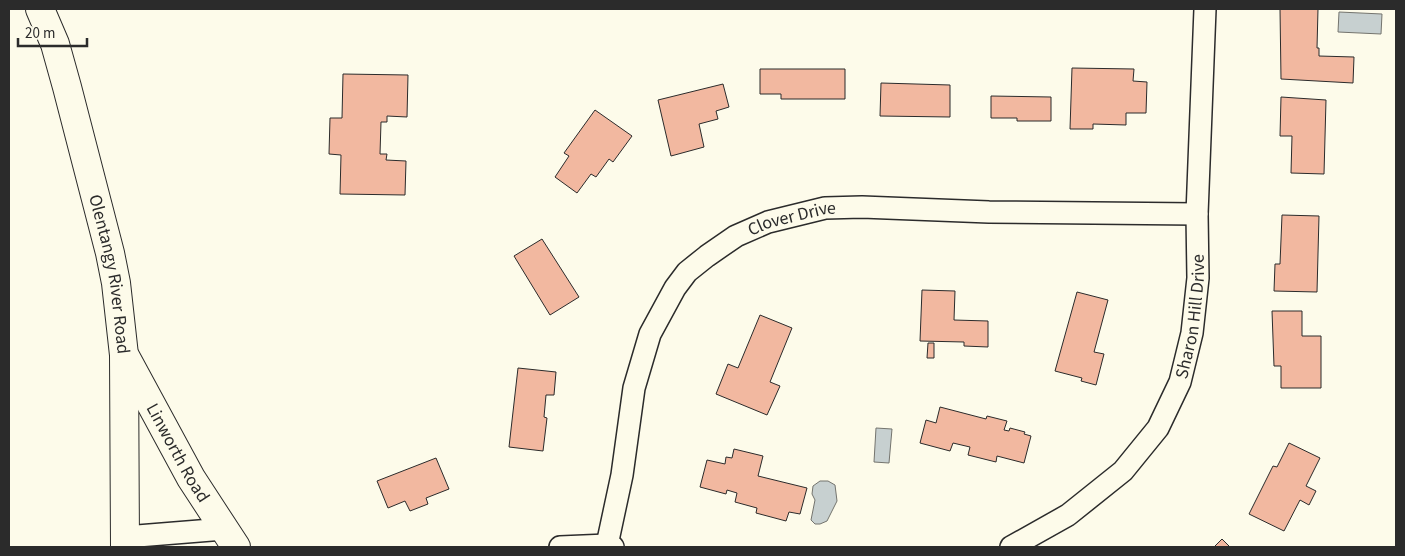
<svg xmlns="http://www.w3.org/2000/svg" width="1405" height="556" font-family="'Source Sans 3',sans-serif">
<rect width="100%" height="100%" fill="#fdfbea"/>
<g fill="#c7d0d0" stroke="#74746e">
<polygon points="1339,12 1382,14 1381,34 1338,32"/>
<polygon points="876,428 892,429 889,463 874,462"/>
<polygon points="820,481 828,481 835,485 837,501 827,521 820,524 815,524 811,520 815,500 812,494 813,486"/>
</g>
<g fill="#f2b8a0" stroke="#2b2b2b">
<polygon points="1280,9 1318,9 1317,48 1319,48 1319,56 1354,57 1353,83 1281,79"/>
<polygon points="1072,68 1134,69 1133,81 1147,82 1146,113 1126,113 1126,125 1093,124 1093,129 1070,129"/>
<polygon points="760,69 845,69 845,99 781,99 781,94 760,94"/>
<polygon points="343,74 408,75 407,117 387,116 387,122 381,122 380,154 387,154 386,160 406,161 405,195 340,194 341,155 329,154 330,118 342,118"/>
<polygon points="881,83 950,85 950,117 880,116"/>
<polygon points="723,84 729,107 716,111 718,119 699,124 704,147 671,156 658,100"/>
<polygon points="991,96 1051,97 1051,121 1017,121 1017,118 991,118"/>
<polygon points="1281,97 1326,100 1324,174 1291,173 1292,136 1280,136"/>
<polygon points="595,110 632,136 613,162 609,159 596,177 591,174 577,193 555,177 569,156 564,153"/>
<polygon points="1282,215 1319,216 1317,292 1274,291 1275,264 1280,264"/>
<polygon points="542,239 579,297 550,315 514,256"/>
<polygon points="922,290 955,291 954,320 988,321 988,347 964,346 964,342 920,341"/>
<polygon points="1077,292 1108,300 1094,352 1104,354 1096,385 1081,381 1082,378 1055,371"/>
<polygon points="1272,311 1302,311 1302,336 1321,336 1321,388 1281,388 1281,366 1274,366"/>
<polygon points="760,315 792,328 770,382 780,386 767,415 716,394 728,364 738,368"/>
<polygon points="928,343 934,343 934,358 927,358"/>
<polygon points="518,368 556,372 554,395 546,395 544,417 547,418 543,451 509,447"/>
<polygon points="940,407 986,419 987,416 1007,421 1004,430 1009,431 1010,428 1025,432 1024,434 1031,436 1024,463 997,456 996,462 968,455 970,447 953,443 950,451 920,443 926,420 936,423"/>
<polygon points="1289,443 1320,458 1306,486 1316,491 1309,505 1300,500 1284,531 1249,514 1273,466 1277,467"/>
<polygon points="734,449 763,456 758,476 807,488 800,514 789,512 786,521 756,513 757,508 735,502 737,493 727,490 726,494 700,487 707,460 725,464 726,457 732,458"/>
<polygon points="436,458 449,489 426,498 428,504 410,511 405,501 388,508 377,481"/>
<polygon points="1222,539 1230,547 1214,547"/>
</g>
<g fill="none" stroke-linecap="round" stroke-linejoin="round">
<g stroke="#2b2b2b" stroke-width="24">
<g id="street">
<polyline points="125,537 224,529"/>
<path id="s1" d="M607,545L622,475L634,388L650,334L675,288L687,272L707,256L736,236L768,222L825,208L862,207L989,212L1197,214"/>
<polyline points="560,547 607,545 613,547"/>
<path id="s2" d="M1011,547L1068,515L1123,471L1158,428L1180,382L1192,333L1198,278L1197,214L1205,9"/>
</g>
</g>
<g stroke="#2b2b2b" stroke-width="30">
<g id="secondary">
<path id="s3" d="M40,9L55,44L67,87L110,253L116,283L124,355L125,547"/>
<path id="s4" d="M126,358L191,478L236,547"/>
</g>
</g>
<use href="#street" stroke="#fdfbea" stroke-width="21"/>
<use href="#secondary" stroke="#fdfbea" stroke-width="28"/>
</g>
<g text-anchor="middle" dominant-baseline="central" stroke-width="4" stroke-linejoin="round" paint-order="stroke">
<g font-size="18" fill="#2b2b2b" stroke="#fdfbea">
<text stroke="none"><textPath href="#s1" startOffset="408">Clover Drive</textPath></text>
<text stroke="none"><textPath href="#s3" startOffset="275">Olentangy River Road</textPath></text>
<text stroke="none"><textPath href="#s2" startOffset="309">Sharon Hill Drive</textPath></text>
<text stroke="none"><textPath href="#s4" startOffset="108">Linworth Road</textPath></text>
</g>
</g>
<rect width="1405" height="556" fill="none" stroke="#2b2b2b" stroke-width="20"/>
<path d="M18 38v8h69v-8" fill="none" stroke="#2b2b2b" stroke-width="2.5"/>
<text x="25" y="38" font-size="15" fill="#2b2b2b" stroke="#fdfbea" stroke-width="4" paint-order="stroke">20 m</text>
</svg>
